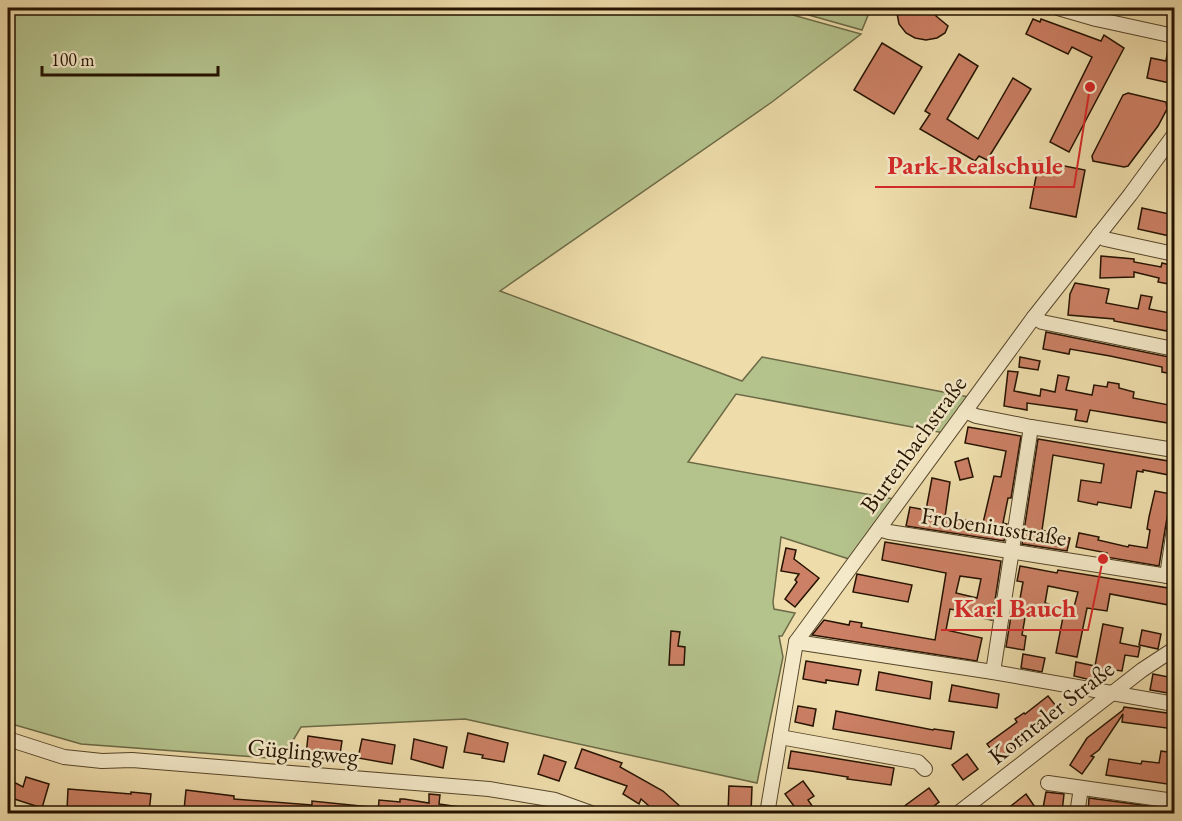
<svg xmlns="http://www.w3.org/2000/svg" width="1182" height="821" font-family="'EB Garamond',serif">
<rect width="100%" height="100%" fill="#eeddab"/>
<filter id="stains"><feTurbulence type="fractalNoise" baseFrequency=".00333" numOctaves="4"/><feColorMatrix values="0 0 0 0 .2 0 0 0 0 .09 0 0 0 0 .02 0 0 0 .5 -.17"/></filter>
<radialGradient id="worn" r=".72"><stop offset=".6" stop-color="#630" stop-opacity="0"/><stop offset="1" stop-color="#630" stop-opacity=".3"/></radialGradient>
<g fill="#b4c28c" stroke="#6c6a46" stroke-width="1.5">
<polygon points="8,8 768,8 861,34 772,102 500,291 742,381 762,357 969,397 944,433 736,394 688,462 894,499 849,559 781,537 773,602 774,609 795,613 782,636 779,636 783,657 757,783 465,719 301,727 282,759 81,744 8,723"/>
<polygon points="784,8 871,8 862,30"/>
</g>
<g fill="#cc8065" stroke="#251300" stroke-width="1.5" fill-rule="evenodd">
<polygon points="896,8 932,8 932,12 936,12 936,16 948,26 945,33 937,38 926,40 915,38 906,33 899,24"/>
<polygon points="1033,19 1040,22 1041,19 1101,41 1104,35 1124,48 1069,152 1050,142 1092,57 1072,47 1068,54 1026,34"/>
<polygon points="882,43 922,67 894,114 854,90"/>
<polygon points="1169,44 1174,45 1174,84 1147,78 1151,58 1166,61"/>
<polygon points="959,54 978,66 947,119 978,139 1013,78 1031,89 987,160 979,156 975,161 920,129 930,114 925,111"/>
<polygon points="1128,93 1166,102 1167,109 1158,126 1128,166 1124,167 1093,161 1092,156 1123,95"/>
<polygon points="1039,161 1085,170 1076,217 1030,208"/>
<polygon points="1142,208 1174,215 1174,237 1138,229"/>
<polygon points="1101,256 1134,259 1134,262 1161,267 1162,263 1174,266 1174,285 1158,282 1159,278 1134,272 1134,277 1100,278"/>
<polygon points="1075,283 1109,289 1106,303 1138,309 1141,295 1152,297 1149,309 1170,313 1167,331 1114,321 1114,319 1068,315 1070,294"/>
<polygon points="1046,332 1174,358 1174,374 1162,372 1162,367 1110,356 1070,349 1069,354 1043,349"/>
<polygon points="1020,357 1040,361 1038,370 1019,367"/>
<polygon points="1008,371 1018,372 1014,391 1040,396 1041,389 1055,392 1058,375 1069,377 1066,390 1092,395 1094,385 1107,387 1108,382 1119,384 1119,388 1134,392 1133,398 1174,406 1174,424 1090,410 1087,422 1075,420 1077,410 1027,403 1027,410 1004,406"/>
<polygon points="968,427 1021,436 1011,498 1008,498 1003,523 1007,524 1004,541 906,526 910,507 926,510 932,478 950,482 945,517 983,523 994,476 1001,477 1006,451 965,443"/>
<polygon points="1038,439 1174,462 1174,476 1143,470 1143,472 1137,471 1131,508 1098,502 1097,505 1078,501 1081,480 1101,483 1104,464 1053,455 1042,530 1045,531 1045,534 1070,538 1067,551 1022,544"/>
<polygon points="968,458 973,477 960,480 955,462"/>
<polygon points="1155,491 1171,494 1159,566 1106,557 1107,553 1076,547 1079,533 1099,537 1098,540 1128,547 1129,545 1147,548 1150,530 1147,529 1149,517"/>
<path d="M885,542L1001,561L992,620L972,616L973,613L950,609L946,630L982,638L977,661L812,635L824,620L849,625L850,621L862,623L861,627L935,640L946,573L882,560ZM960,576L981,579L977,598L956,593Z"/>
<polygon points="786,548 796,550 794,559 819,578 795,607 785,599 797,582 795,580 799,574 781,571"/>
<polygon points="1020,566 1057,573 1058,570 1174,589 1174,606 1110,594 1107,611 1087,608 1077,657 1056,653 1063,617 1071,618 1078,592 1048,586 1045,603 1049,604 1046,615 1018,610 1023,582 1017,581"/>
<polygon points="857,574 912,585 908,602 853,592"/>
<polygon points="1012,610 1026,612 1022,635 1026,636 1024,650 1006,647"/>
<polygon points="1103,624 1123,628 1120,643 1140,647 1138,657 1125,655 1122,671 1107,669 1104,683 1074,676 1076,662 1095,666"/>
<polygon points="1142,630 1161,634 1158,649 1139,645"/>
<polygon points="671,631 680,632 678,646 685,647 684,665 669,665"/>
<polygon points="1023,654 1045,658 1042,672 1021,668"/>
<polygon points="806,661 861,670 858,685 826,680 826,683 803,679"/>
<polygon points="879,672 932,682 930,699 876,690"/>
<polygon points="1153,674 1174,678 1174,694 1150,690"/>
<polygon points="952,685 999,694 997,708 949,701"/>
<polygon points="1048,696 1060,711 998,759 987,744 1017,722 1015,719 1024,713 1025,714"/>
<polygon points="798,706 816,709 813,726 795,722"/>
<polygon points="1124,707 1174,714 1174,729 1122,722 1123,714 1099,750 1091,756 1094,757 1082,774 1070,765 1087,738 1123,710"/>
<polygon points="836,711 933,730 934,729 954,732 951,749 833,729"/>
<polygon points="468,733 508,743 504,762 482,758 483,755 464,752"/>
<polygon points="308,736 342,741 339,761 306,756"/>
<polygon points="362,739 395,745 392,764 358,758"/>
<polygon points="414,739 447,747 443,768 411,759"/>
<polygon points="582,749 622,763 620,767 663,791 682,808 677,813 657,813 641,799 639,804 623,794 627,786 575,768"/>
<polygon points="791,751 894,768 891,785 847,779 848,777 811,771 788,768"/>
<polygon points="1161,751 1174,753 1172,769 1174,770 1174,785 1106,775 1109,759 1141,764 1142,761 1159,763"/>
<polygon points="967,754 978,769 963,780 952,765"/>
<polygon points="544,755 566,762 559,781 538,774"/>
<polygon points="26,777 49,784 42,808 8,797 8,779 23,787"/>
<polygon points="803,781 814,796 808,800 817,813 799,813 785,794"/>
<polygon points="729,786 752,787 751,813 728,813"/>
<polygon points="929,788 939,802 925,813 895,813"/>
<polygon points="68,789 131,794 131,792 151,794 149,813 67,810"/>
<polygon points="186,790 234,796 234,799 312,805 312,801 370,807 370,813 220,813 184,810"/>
<polygon points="1046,792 1064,794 1062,812 1043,808"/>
<polygon points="429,794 440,795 439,804 466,808 466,813 378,813 379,800 400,802 400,799 404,799 429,803"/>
<polygon points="1026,794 1037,810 1032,813 1002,813"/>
<polygon points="1089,798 1156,807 1155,813 1088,813"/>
</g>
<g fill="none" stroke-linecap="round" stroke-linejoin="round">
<g stroke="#57462b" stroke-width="16">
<g id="minor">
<polyline points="1058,8 1096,19 1174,36"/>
<polyline points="1099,234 1105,239 1174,254"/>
<polyline points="1034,317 1042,322 1174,349"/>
<polyline points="965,411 976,416 1031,427 1174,450"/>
<polyline points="879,529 889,532 1174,577"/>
<polyline points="1167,576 1174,529"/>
<polyline points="796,642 993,672 1174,704"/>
<polyline points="993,672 1031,427"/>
<polyline points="780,737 918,762 925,769"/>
<polyline points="8,739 64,757 102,761 132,760 489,789 555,800 594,814"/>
<polyline points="1048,783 1174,801"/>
<polyline points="767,814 796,642 1034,317 1130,195 1174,135"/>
<polyline points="957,814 1142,670 1174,649"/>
<polyline points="1077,814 1081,788"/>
</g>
</g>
<use href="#minor" stroke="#f4e9c8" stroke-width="14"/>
</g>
<g text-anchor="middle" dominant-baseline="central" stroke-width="5" stroke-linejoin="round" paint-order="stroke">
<g font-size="24" fill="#251300" stroke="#f4e9c8">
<text transform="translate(913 444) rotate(-54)">Burtenbachstraße</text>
<text transform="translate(994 526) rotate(9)">Frobeniusstraße</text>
<text transform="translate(1051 712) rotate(-38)">Korntaler Straße</text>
<text transform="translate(303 751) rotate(5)">Güglingweg</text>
</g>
</g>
<path fill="none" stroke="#d62828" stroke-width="2" d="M1090 87L1074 187H875M1103 559L1088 630H941"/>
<g fill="#d62828" stroke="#f4e9c8" stroke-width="2">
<circle cx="1090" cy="87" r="6"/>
<circle cx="1103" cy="559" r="6"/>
</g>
<g font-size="26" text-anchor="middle" font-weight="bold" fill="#d62828" stroke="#f4e9c8" stroke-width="5" stroke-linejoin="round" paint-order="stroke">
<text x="975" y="174">Park-Realschule</text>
<text x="1015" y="617">Karl Bauch</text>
</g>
<rect width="1182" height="821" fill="none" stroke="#eeddab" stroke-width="30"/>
<rect x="9" y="9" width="1164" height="803" fill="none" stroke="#251300" stroke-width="3"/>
<rect x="15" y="15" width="1152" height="791" fill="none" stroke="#251300" stroke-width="1.5"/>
<path d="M42 66v9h176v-9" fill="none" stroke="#251300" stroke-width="3"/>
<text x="51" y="66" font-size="18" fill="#251300" stroke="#f4e9c8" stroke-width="4.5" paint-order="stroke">100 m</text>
<rect width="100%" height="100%" filter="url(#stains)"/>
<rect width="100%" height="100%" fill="url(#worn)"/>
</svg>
